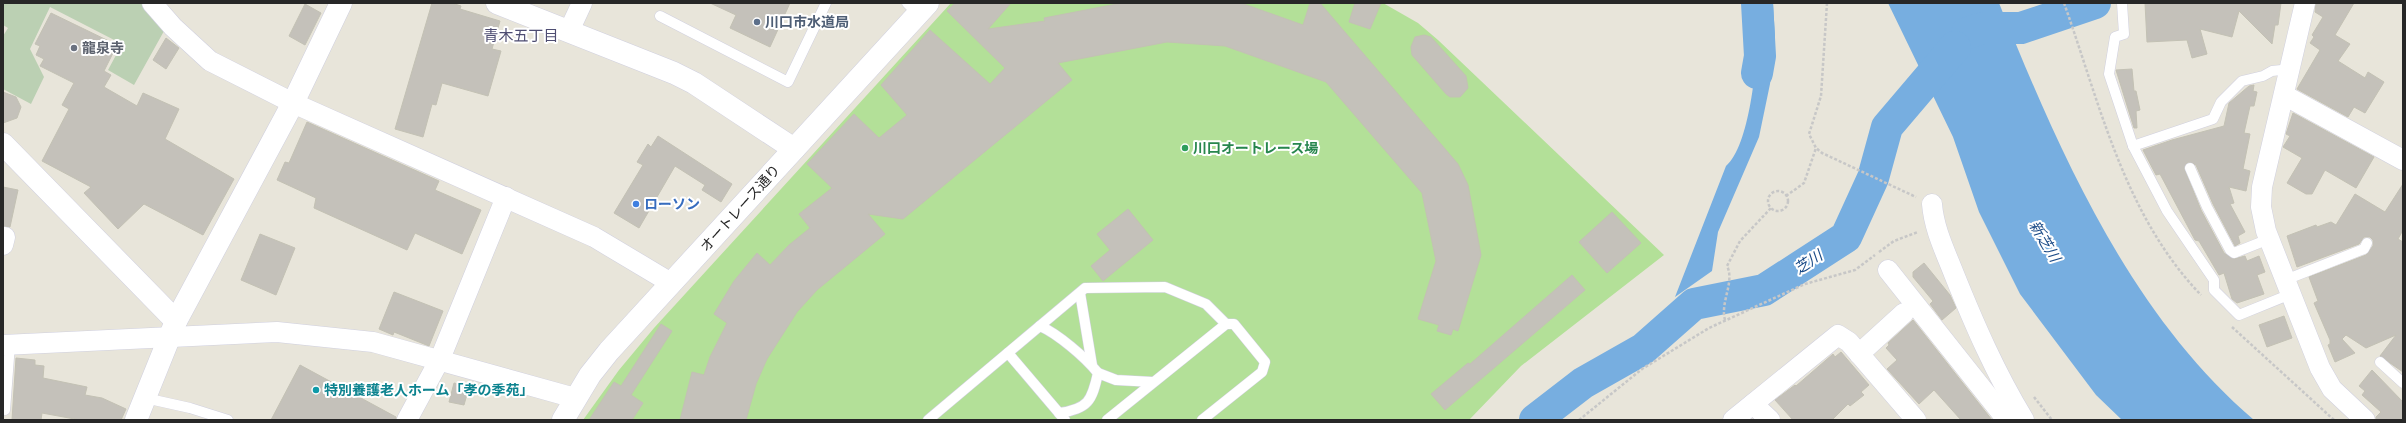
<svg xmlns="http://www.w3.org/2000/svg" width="2406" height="423" font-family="Poppins,'Noto Sans JP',sans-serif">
<rect width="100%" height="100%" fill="#e8e5da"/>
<polygon fill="#bbd0b3" points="3,3 141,3 164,31 134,85 108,70 122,44 50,7 30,49 44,77 31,104 3,89 3,36 8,28 3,25"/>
<polygon fill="#b3e098" points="951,3 1383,3 1418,23 1438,40 1664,255 1521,366 1469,420 583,420 619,370 654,328"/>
<g fill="#77aee0">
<path d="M1757,3H1773L1775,36L1770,84L1759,137L1718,232L1712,271L1675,297L1726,166C1753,143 1760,39 1757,3Z"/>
<path d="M1888,3H1999C2060,153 2129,313 2254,420H2122L2096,395L2020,294L1979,212L1953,137Z"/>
</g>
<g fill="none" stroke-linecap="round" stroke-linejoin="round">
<g stroke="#77aee0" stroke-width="32">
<polyline points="1967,33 1983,28 2021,28 2095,3"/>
<polyline points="1757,73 1760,56 1757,3"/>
<polyline points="1535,420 1583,383 1643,349 1694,304 1764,290 1846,237 1873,178 1887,127 1955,47"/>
</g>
</g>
<g fill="#c4c1ba" stroke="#c3c1b4">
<polygon points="432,3 452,3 461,6 460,9 500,21 492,49 501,51 488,96 442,83 436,105 432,104 423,137 395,129"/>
<polygon points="710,3 790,3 770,47 730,28 736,15"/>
<polygon points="955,3 1011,3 988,29 1045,21 1044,18 1122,3 1241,3 1303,25 1310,3 1320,3 1458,164 1468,185 1481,255 1458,331 1453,329 1451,335 1437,331 1439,325 1418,319 1436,261 1422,193 1326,82 1225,46 1167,42 1058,63 1072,80 903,219 868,214 885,234 817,290 797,312 767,359 756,384 746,420 680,420 692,372 704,375 710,357 727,323 714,314 734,281 757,253 770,265 789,245 810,228 799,214 832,188 807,164 854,114 879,138 907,115 881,85 930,30 990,84 1005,68 947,11"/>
<polygon points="1355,3 1381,3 1370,29 1349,22"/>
<polygon points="2145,3 2281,3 2278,25 2275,25 2272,44 2239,11 2232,37 2200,29 2207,54 2192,58 2187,40 2147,42"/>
<polygon points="2316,3 2354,3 2335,35 2350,44 2338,61 2365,78 2368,72 2384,82 2365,113 2354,107 2348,117 2297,89 2320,50 2310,43 2314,37 2312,35 2323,17 2315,12"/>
<polygon points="305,4 321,13 305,45 289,36"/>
<polygon points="51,13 117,45 104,71 111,75 104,87 137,106 143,93 179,109 165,139 234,179 203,235 144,204 118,229 84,193 91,187 42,161 69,109 62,105 74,83 40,66 44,59 36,55 40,46 35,44"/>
<polygon points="1424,35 1431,37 1466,76 1468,88 1460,97 1450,97 1446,94 1412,55 1411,47 1415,37"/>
<polygon points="166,38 179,48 166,69 153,60"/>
<polygon points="2132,69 2134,91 2136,91 2140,110 2136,111 2137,128 2134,128 2116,70"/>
<polygon points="2254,85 2253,91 2257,92 2254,106 2250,106 2244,133 2250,134 2243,169 2250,171 2246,191 2229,187 2234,203 2230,204 2245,232 2238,236 2240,243 2235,246 2213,204 2196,165 2188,162 2184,168 2201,210 2224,253 2234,259 2245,256 2247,261 2259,256 2265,272 2257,275 2264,294 2237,303 2232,299 2224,273 2219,275 2199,241 2195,240 2160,174 2156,175 2143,150 2172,140 2224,126 2229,103 2249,86"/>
<polygon points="3,92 16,97 21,107 17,118 3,123"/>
<polygon points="2293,113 2374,157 2356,188 2325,170 2312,194 2306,194 2287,183 2302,158 2283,147 2290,136 2286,134"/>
<polygon points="307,122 439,181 435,190 481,210 462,254 415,233 407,250 314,208 316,198 277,180 285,162 289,163"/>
<polygon points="658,136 732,184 721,202 702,190 705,185 675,166 639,228 614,213 643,165 637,162 648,144 651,147"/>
<polygon points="2403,184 2403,230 2398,239 2403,242 2403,372 2380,356 2396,335 2366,348 2346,335 2342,339 2355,353 2335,362 2328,345 2330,344 2330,340 2314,303 2318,301 2309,277 2366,255 2373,246 2373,240 2370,237 2364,237 2359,244 2297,267 2287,236 2316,225 2317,227 2331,222 2336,225 2355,194 2385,212"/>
<polygon points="3,187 18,190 10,227 3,226"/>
<polygon points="1128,209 1153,240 1103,281 1091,266 1110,250 1097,234"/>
<polygon points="1612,212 1641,243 1607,273 1579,242"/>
<polygon points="260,234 295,248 276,295 241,280"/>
<polygon points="1924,263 1950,295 1956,308 1942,320 1930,304 1933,301 1913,277 1913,272"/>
<polygon points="1572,275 1585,290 1445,410 1431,394 1468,363 1470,364"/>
<polygon points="394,292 443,311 429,346 394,332 393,335 379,329"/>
<polygon points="2284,316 2292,338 2267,347 2259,325"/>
<polygon points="1913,320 1992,420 1961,420 1934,390 1919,404 1887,369 1897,360 1886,348 1889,345 1888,343"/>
<polygon points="661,324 672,331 631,395 643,403 632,420 589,420 614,382 621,386"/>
<polygon points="1841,352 1869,385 1861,392 1864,395 1850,406 1848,404 1832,420 1793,420 1775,400 1795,385 1796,386 1833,354 1835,357"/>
<polygon points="16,358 35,360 35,365 44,366 43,378 87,387 85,395 102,398 126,409 121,420 80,420 42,413 41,420 12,420"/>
<polygon points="300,365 396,417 396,420 271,420"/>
<polygon points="2372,370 2403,402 2403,420 2376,420 2376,417 2381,412 2362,395 2365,391 2359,386"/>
<polygon points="454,383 469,387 464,405 449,402"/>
</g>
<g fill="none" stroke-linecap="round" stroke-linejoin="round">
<g stroke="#d0d0df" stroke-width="11">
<g id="lane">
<polyline points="907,3 918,14"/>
<polyline points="2122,3 2124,34 2115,37 2109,74 2133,146 2213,119 2221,102 2242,81 2263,76 2272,71 2290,69"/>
<polyline points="660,16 788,82 826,3"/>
<polyline points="2133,146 2167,211 2214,280 2214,290 2239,315 2291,294"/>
<polyline points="2190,168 2207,207 2230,250 2234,253 2269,239"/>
<polyline points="2285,280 2364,249 2367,243"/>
<polyline points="1080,293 1092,365"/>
<path d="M1040,326C1058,334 1085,357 1098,373C1092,401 1088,409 1059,413"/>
<polyline points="1008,353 1065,420"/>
<polyline points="2380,362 2403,383"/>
<polyline points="1098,373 1116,380 1153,382"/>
<polyline points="145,398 190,408 228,420"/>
<polyline points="5,410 10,344"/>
<polyline points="928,420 1085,288 1165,287 1206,304 1226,324"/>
<polyline points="1107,420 1226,324 1234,324 1265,362 1262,372 1202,420"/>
</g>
</g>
<g stroke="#d0d0df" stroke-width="21">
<g id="street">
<polyline points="152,3 173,27 210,61 293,103 594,237 671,283"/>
<polyline points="2305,3 2262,187 2261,207 2266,231 2320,368 2332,389 2365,420"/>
<polyline points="569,31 582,3"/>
<polyline points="2284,95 2403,160"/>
<path d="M1932,204C1934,229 1945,251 1954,274C1975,326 1995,372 2024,420"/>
<polyline points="3,237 5,237 3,245"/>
<polyline points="1888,270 2007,420"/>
<polyline points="3,345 277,332 373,342 575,398"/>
<polyline points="1859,354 1904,313"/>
<polyline points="1753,404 1770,420"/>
<polyline points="407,420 440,359 506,197"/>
<polyline points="1733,420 1838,335 1849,342 1916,420"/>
</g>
</g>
<g stroke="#d0d0df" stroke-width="23">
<g id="secondary">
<polyline points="497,3 674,73 694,83 794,149"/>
<polyline points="3,144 176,321"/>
<polyline points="136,420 176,321 293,103 341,3"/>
<polyline points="563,420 590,375 609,351 928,3"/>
</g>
</g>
<g stroke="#c7c7c7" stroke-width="2.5" stroke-dasharray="3 2" stroke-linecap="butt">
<polyline points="1827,3 1821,96 1809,134 1816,148 1822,153 1916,197"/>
<path d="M2064,3C2100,104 2124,215 2201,295"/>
<circle cx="1778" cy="201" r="10"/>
<polyline points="1786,196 1804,183 1816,148"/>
<polyline points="1879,252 1894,241 1918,232"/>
<path d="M1725,320C1720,302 1735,282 1727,266L1740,241L1771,208"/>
<polyline points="2232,327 2334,420"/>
<polyline points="2034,397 2052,420"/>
<polyline points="1579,420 1642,369 1709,328 1805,284 1855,270 1875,255"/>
</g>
<use href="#lane" stroke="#fff" stroke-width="10"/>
<use href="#street" stroke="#fff" stroke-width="20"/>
<use href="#secondary" stroke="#fff" stroke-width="22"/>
</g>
<circle fill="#5c6f8a" stroke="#fff" stroke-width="1.5" cx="757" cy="22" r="4"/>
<circle fill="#6b7280" stroke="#fff" stroke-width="1.5" cx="74" cy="48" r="4"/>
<circle fill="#2e9e5b" stroke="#fff" stroke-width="1.5" cx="1185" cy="148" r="4"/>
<circle fill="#3f7fe0" stroke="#fff" stroke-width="1.5" cx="636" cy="204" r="4"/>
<circle fill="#0f9aa8" stroke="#fff" stroke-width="1.5" cx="316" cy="390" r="4"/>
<g text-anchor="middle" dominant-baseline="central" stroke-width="4" stroke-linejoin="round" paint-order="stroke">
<g font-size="14" font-weight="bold" fill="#4e5e75" stroke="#fff" text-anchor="start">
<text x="765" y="22">川口市水道局</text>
</g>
<g font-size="14" font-weight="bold" fill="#5b616d" stroke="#fff" text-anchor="start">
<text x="82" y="48">龍泉寺</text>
</g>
<g font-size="14" font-weight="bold" fill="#27864d" stroke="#fff" text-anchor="start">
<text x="1193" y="148">川口オートレース場</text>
</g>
<g font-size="14" font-weight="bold" fill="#366cbe" stroke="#fff" text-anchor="start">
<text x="644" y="204">ローソン</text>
</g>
<g font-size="14" fill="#272727" stroke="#fff">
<text transform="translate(740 208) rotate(-48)">オートレース通り</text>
</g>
<g font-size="14" font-weight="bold" fill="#0d838f" stroke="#fff" text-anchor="start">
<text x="324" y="390">特別養護老人ホーム「孝の季苑」</text>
</g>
<g font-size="15" fill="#4e4d72" stroke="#fff">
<text x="521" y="35">青木五丁目</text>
</g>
<g font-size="15" font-style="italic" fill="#1b4b87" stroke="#fff">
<text transform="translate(2045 241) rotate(59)">新芝川</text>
<text transform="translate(1808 262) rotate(-33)">芝川</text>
</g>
</g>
<rect width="2406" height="423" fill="none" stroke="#272727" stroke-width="8"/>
</svg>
